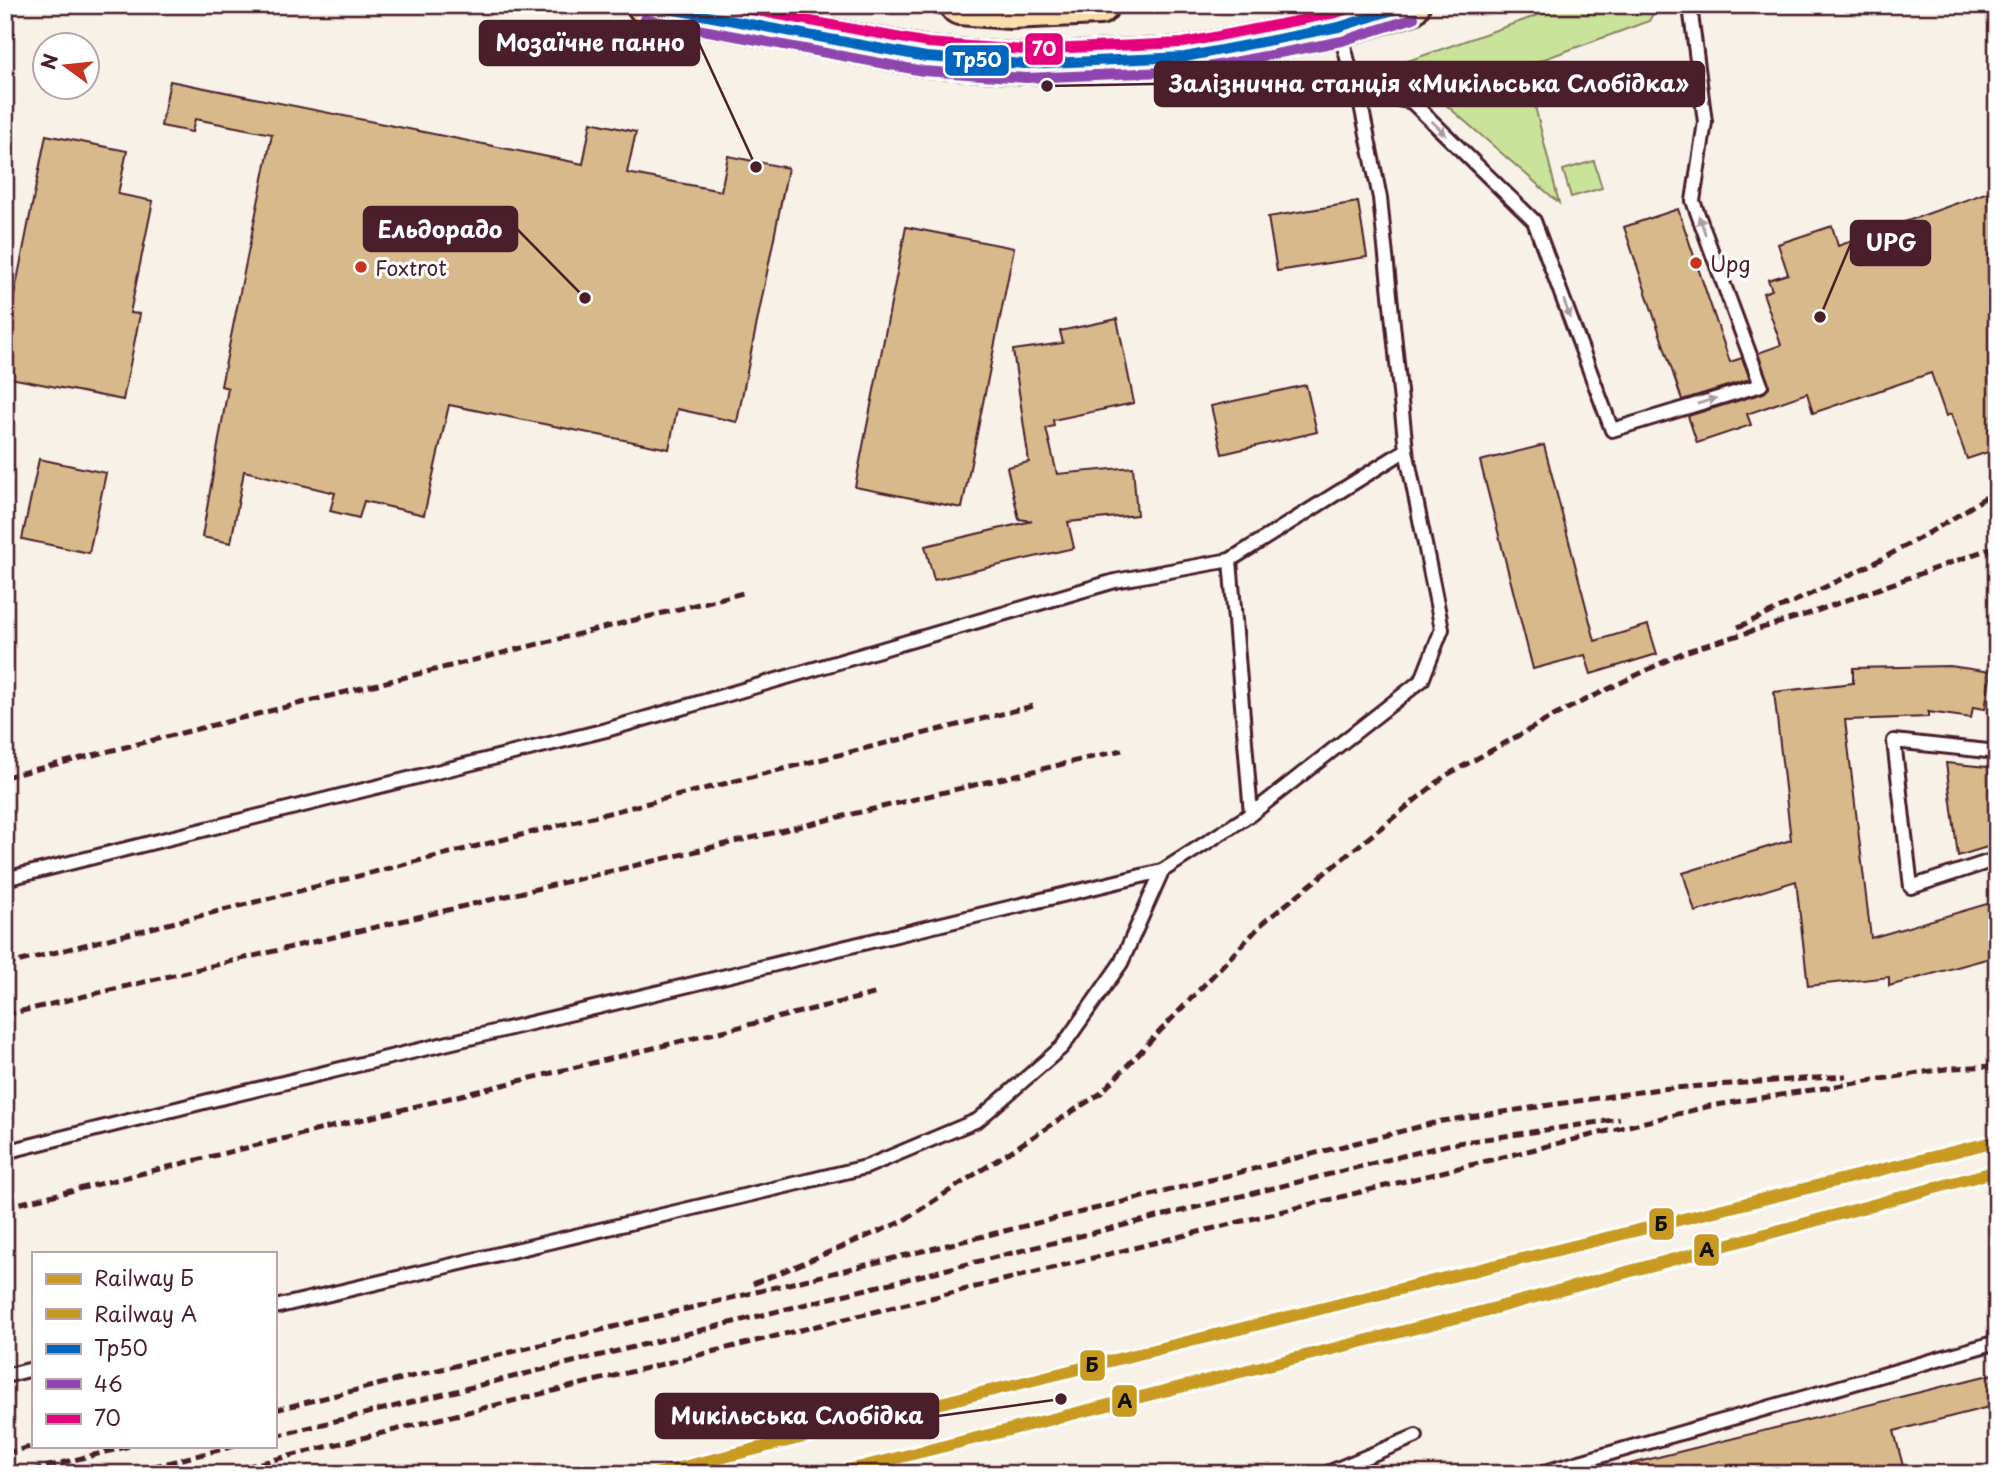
<svg xmlns="http://www.w3.org/2000/svg" width="2002" height="1479" font-family="'Playpen Sans',sans-serif">
<rect width="100%" height="100%" fill="#f7f1e8"/>
<filter id="ink" filterUnits="userSpaceOnUse"><feTurbulence type="fractalNoise" baseFrequency=".0143" numOctaves="2"/><feDisplacementMap in="SourceGraphic" scale="14" xChannelSelector="R" yChannelSelector="G"/><feConvolveMatrix kernelMatrix="1 2 1 2 8 2 1 2 1" color-interpolation-filters="sRGB"/></filter>
<g filter="url(#ink)">
<g fill="#c9e39a" stroke="#8a8162" stroke-width="2">
<polygon points="1567,5 1658,5 1649,21 1525,66 1559,203 1399,64"/>
<polygon points="1594,161 1602,188 1571,197 1563,170"/>
</g>
<g fill="#d8b98b" stroke="#4a1f2b" stroke-width="2">
<polygon points="170,81 583,164 591,122 636,132 627,173 721,191 728,156 788,168 737,422 677,409 669,449 449,405 424,515 364,501 359,518 330,511 335,493 244,471 231,543 202,537 228,388 221,386 272,134 195,119 192,132 161,126"/>
<polygon points="46,135 127,151 118,194 153,201 130,313 140,314 123,400 5,377 5,341"/>
<polygon points="1988,192 1997,217 1997,449 1967,459 1951,414 1946,416 1931,373 1813,413 1807,393 1747,414 1751,425 1697,443 1688,416 1764,393 1769,387 1758,353 1781,345 1763,293 1772,290 1768,280 1788,274 1778,244 1832,226 1838,246"/>
<polygon points="1358,202 1367,257 1277,271 1268,217"/>
<polygon points="1678,209 1730,362 1742,358 1750,379 1682,400 1624,227"/>
<polygon points="906,227 1014,248 962,508 855,487"/>
<polygon points="1117,319 1134,403 1053,420 1054,426 1046,428 1057,474 1133,467 1137,515 1068,522 1074,548 934,580 925,546 1032,521 1019,519 1007,467 1029,462 1013,350 1063,343 1060,331"/>
<polygon points="1306,385 1317,432 1222,454 1211,406"/>
<polygon points="1544,445 1595,641 1648,625 1657,654 1591,674 1585,655 1533,669 1480,461"/>
<polygon points="39,459 106,473 89,553 22,539"/>
<polygon points="1950,666 1991,672 1985,709 1973,707 1971,718 1928,712 1928,717 1845,720 1871,938 1997,901 1997,956 1889,986 1889,977 1808,986 1796,881 1695,912 1683,873 1791,840 1774,692 1853,683 1853,668"/>
<polygon points="1946,763 1997,768 1997,844 1958,856"/>
<polygon points="1997,1373 1997,1405 1894,1431 1905,1474 1631,1474 1630,1464"/>
</g>
<g fill="none" stroke-linecap="round" stroke-linejoin="round">
<g stroke="#4a1f2b" stroke-width="18">
<g id="lane">
<polyline points="671,48 679,15"/>
<polyline points="1358,90 1412,102 1534,221 1612,430 1761,385 1693,201 1705,122 1691,14 1694,5"/>
<polyline points="1230,560 1251,814"/>
<polyline points="1997,752 1894,741 1911,887 1997,859"/>
<polyline points="5,879 606,730 1115,581 1230,560 1406,450"/>
<polyline points="5,1152 208,1101 1162,871"/>
<polyline points="275,1307 866,1167 978,1120 1062,1047 1121,963 1162,871 1251,814 1422,680 1442,629 1406,450 1380,198 1358,90 1351,73 1340,31"/>
<polyline points="5,1376 33,1369"/>
<polyline points="1325,1474 1416,1436"/>
<polyline points="1538,1474 1997,1342"/>
</g>
</g>
<g stroke="#4a1f2b" stroke-width="44">
<g id="primary">
<polyline points="647,5 926,57 1025,64 1185,57 1339,27 1410,5"/>
<polyline points="960,5 1010,9 1099,5"/>
</g>
</g>
<use href="#lane" stroke="#fff" stroke-width="12"/>
<use href="#primary" stroke="#f8deab" stroke-width="38"/>
<g stroke="#4a1f2b" stroke-width="5" stroke-dasharray="10 5" stroke-linecap="butt">
<path d="M1738,627C1827,587 1917,546 1997,489"/>
<polyline points="5,777 743,593"/>
<polyline points="5,965 1037,705"/>
<polyline points="5,1015 1122,750"/>
<polyline points="5,1207 878,993"/>
<polyline points="753,1284 901,1222 1101,1093 1263,923 1445,776 1563,711 1684,652 1811,613 1997,546"/>
<polyline points="275,1410 1155,1194 1442,1121 1659,1089 1846,1076"/>
<polyline points="275,1436 1451,1144 1620,1119"/>
<polyline points="5,1453 35,1446"/>
<polyline points="17,1474 130,1446"/>
<polyline points="123,1474 235,1446"/>
<polyline points="216,1474 1710,1106 1951,1068 1997,1066"/>
</g>
<g stroke="#fff" stroke-width="16">
<polyline id="bus-1" points="648,5 926,57 1025,64 1185,57 1339,27 1409,5"/>
</g>
<g stroke="#fff" stroke-width="16">
<polyline id="bus-2" points="644,19 923,71 1026,78 1187,71 1342,41 1414,18"/>
</g>
<g stroke="#fff" stroke-width="16">
<polyline id="bus-3" points="725,5 928,43 1025,50 1183,43 1336,13 1362,5"/>
</g>
<use href="#bus-1" stroke="#0065bd" stroke-width="10"/>
<use href="#bus-2" stroke="#8e44ad" stroke-width="10"/>
<use href="#bus-3" stroke="#e5007d" stroke-width="10"/>
<g stroke="#fff" stroke-width="18">
<polyline id="rail-1" points="655,1474 1997,1141"/>
</g>
<g stroke="#fff" stroke-width="18">
<polyline id="rail-2" points="833,1474 1488,1310 1997,1171"/>
</g>
<use href="#rail-1" stroke="#c99a22" stroke-width="12"/>
<use href="#rail-2" stroke="#c99a22" stroke-width="12"/>
</g>
<defs><path id="oneway-solid" d="M-6-.8H1V-3.2L6.5 0L1 3.2V.8H-6Z" transform="scale(1.75)"/></defs>
<g fill="#ae9aa0">
<use href="#oneway-solid" transform="translate(1439 128) rotate(44)"/>
<use href="#oneway-solid" transform="translate(1702 225) rotate(-110)"/>
<use href="#oneway-solid" transform="translate(1567 309) rotate(70)"/>
<use href="#oneway-solid" transform="translate(1707 401) rotate(-17)"/>
</g>
</g>
<g fill="#c8321e" stroke="#fff" stroke-width="2.5">
<circle cx="1696" cy="263" r="7"/>
<circle cx="361" cy="267" r="7"/>
</g>
<g text-anchor="middle" dominant-baseline="central" stroke-width="6" stroke-linejoin="round" paint-order="stroke">
<g font-size="21" fill="#4a1f2b" stroke="#fff" text-anchor="start">
<text x="1710" y="263">Upg</text>
<text x="375" y="267">Foxtrot</text>
</g>
</g>
<path fill="none" stroke="#4a1f2b" stroke-width="2.5" d="M756 167L699 43M1047 86L1155 84M585 298L517 229M1820 317L1851 243M1061 1399L938 1416"/>
<g fill="#4a1f2b" stroke="#fff" stroke-width="2.5">
<circle cx="756" cy="167" r="7"/>
<circle cx="1047" cy="86" r="7"/>
<circle cx="585" cy="298" r="7"/>
<circle cx="1820" cy="317" r="7"/>
<circle cx="1061" cy="1399" r="7"/>
</g>
<g fill="#4a1f2b" stroke="#4a1f2b" stroke-width="2.5">
<rect x="480" y="21" width="219" height="44" rx="7"/>
<rect x="1155" y="62" width="549" height="44" rx="7"/>
<rect x="364" y="207" width="153" height="44" rx="7"/>
<rect x="1851" y="221" width="79" height="44" rx="7"/>
<rect x="656" y="1394" width="282" height="44" rx="7"/>
</g>
<g font-size="23" text-anchor="middle" font-weight="bold" fill="#fff">
<text x="590" y="51">Мозаїчне панно</text>
<text x="1429" y="92">Залізнична станція «Микільська Слобідка»</text>
<text x="440" y="238">Ельдорадо</text>
<text x="1891" y="251">UPG</text>
<text x="797" y="1424">Микільська Слобідка</text>
</g>
<g stroke="#fff" stroke-width="2.5">
<rect x="1024" y="32" width="40" height="34" rx="7" fill="#e5007d"/>
<rect x="944" y="44" width="66" height="33" rx="7" fill="#0065bd"/>
<rect x="1648" y="1207" width="27" height="34" rx="7" fill="#c99a22"/>
<rect x="1693" y="1233" width="27" height="34" rx="7" fill="#c99a22"/>
<rect x="1079" y="1349" width="27" height="33" rx="7" fill="#c99a22"/>
<rect x="1111" y="1384" width="27" height="34" rx="7" fill="#c99a22"/>
</g>
<g font-size="19" text-anchor="middle" font-weight="bold" fill="#fff">
<text x="1044" y="56">70</text>
<text x="977" y="67">Тр50</text>
</g>
<g font-size="19" text-anchor="middle" font-weight="bold" fill="#111">
<text x="1661" y="1231">Б</text>
<text x="1707" y="1257">A</text>
<text x="1092" y="1372">Б</text>
<text x="1125" y="1408">A</text>
</g>
<rect width="2002" height="1479" fill="none" stroke="#fff" stroke-width="28"/>
<rect x="14" y="14" width="1974" height="1451" fill="none" stroke="#4a1f2b" stroke-width="2.5" filter="url(#ink)"/>
<rect x="32" y="1252" width="245" height="196" fill="#ffffff" stroke="#b7a5aa" stroke-width="2"/>
<rect x="46" y="1274" width="35" height="10" fill="#c99a22" stroke="#b7a5aa" stroke-width="2"/>
<text x="94" y="1286" font-size="21" fill="#4a1f2b">Railway Б</text>
<rect x="46" y="1309" width="35" height="10" fill="#c99a22" stroke="#b7a5aa" stroke-width="2"/>
<text x="94" y="1322" font-size="21" fill="#4a1f2b">Railway A</text>
<rect x="46" y="1344" width="35" height="10" fill="#0065bd" stroke="#b7a5aa" stroke-width="2"/>
<text x="94" y="1356" font-size="21" fill="#4a1f2b">Тр50</text>
<rect x="46" y="1379" width="35" height="10" fill="#8e44ad" stroke="#b7a5aa" stroke-width="2"/>
<text x="94" y="1392" font-size="21" fill="#4a1f2b">46</text>
<rect x="46" y="1414" width="35" height="10" fill="#e5007d" stroke="#b7a5aa" stroke-width="2"/>
<text x="94" y="1426" font-size="21" fill="#4a1f2b">70</text>
<g transform="translate(66 66) rotate(285)"><circle r="33" fill="#ffffff" stroke="#b7a5aa" stroke-width="2"/>
<path d="M0-5L12 26L0 18L-12 26Z" fill="#c8321e"/>
<text y="-10" font-size="19" font-weight="bold" text-anchor="middle" fill="#4a1f2b">N</text>
</g>
</svg>
